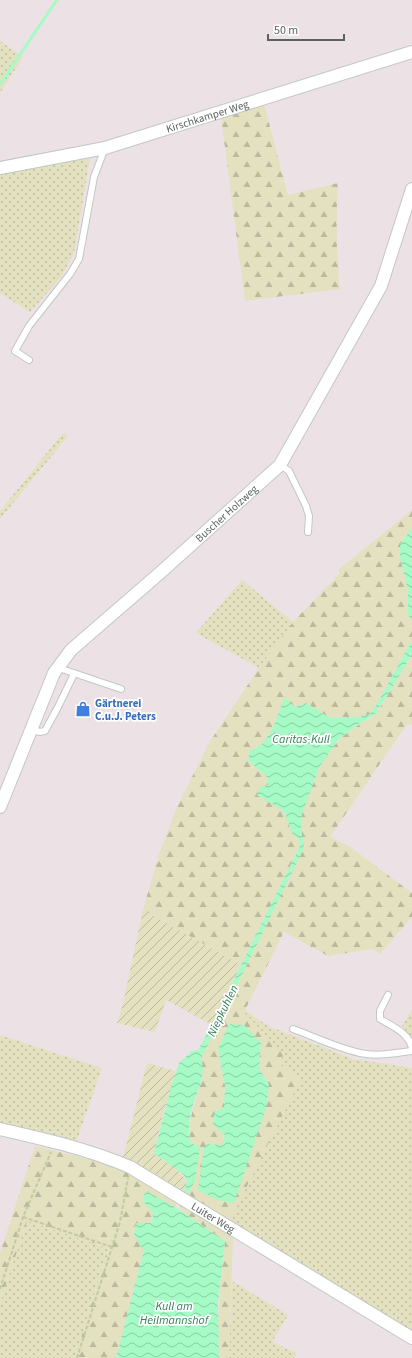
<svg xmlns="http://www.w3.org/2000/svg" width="412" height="1358" font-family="'Source Sans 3',sans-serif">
<defs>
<pattern id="grass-dots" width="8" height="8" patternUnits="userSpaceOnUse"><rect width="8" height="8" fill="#e3e1c0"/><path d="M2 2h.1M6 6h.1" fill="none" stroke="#bbba9f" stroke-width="1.8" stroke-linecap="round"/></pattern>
<pattern id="forest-firs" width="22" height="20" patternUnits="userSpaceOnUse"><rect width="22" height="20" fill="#e3e1c0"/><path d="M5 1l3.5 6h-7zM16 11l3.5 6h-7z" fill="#bbba9f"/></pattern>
<pattern id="garden-furrows" width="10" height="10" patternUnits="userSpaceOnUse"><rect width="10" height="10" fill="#e3e1c0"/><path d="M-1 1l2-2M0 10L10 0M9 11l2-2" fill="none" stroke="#bbba9f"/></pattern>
<pattern id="water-waves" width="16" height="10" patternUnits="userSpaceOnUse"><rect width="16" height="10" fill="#a5fac5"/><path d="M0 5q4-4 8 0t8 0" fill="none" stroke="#89cea3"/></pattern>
</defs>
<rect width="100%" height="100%" fill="#ece2e5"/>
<g fill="url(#grass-dots)">
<polygon points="0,41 23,57 0,93"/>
<polygon points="90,158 74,253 61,277 30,312 0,293 0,174"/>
<polygon points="63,433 68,436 0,519 0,511"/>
<polygon points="242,580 293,622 259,668 196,633"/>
<polygon points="412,1009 412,1037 402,1026"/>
<polygon points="245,1010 268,1026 353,1059 412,1068 412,1331 230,1220 300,1080 278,1063 244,1012"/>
<polygon points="0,1035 102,1068 76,1143 0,1126"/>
<polygon points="27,1221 108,1248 75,1358 0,1358 0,1303"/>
<polygon points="232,1281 288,1315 272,1342 297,1353 294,1358 229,1358"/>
</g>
<g fill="url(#forest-firs)" fill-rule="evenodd">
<path d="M264,104L288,195L338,183C336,219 336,253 340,289L245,301L221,117Z"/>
<polygon points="412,510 412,528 402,541 400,557 408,591 408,613 412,623 412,640 377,704 370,714 359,717 330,718 306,703 279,712 272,730 262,744 248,760 268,778 268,785 257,795 284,811 292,833 299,840 300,846 241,965 143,910 158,857 177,807 209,743 259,668 293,622 340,573 338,570"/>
<path d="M412,654V725L407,724L330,837L349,846L412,893V917L380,954L373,949L328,956L284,932L244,1012L284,1054L279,1064L300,1080L230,1220L188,1194L195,1181L199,1147L191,1143C186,1120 197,1100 202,1078C203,1072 201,1065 201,1059L303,850C304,839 299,828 301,817C302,809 306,801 309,793C318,770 327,749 348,732C353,728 375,716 377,712C389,693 401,673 412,654ZM261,1043L259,1068L269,1085L198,1190L207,1144L223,1145L225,1134L214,1113L224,1108L225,1086L218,1049Z"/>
<polygon points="35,1146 108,1164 131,1174 178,1202 175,1207 146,1192 142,1200 153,1213 151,1223 136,1223 134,1235 144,1251 116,1358 75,1358 108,1248 27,1221 0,1303 0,1253"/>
<path d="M181,1204L233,1236L229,1358H219C216,1319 221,1280 225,1241L180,1210Z"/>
</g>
<g fill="url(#garden-furrows)">
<polygon points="143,910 241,965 212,1025 166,1000 155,1032 117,1023 123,1003"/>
<path d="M147,1063L176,1071L163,1115L154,1153C164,1161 182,1171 187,1182L184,1192L140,1166L123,1158Z"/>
</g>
<g fill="url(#water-waves)">
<polygon points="412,528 412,623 408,613 408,591 400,557 400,544"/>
<path d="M412,640V654L386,698L379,707L377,713L356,726L338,740L319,768L301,817V829L304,844L303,850L201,1059C207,1075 196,1093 192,1108C189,1120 188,1131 191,1143L200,1147L195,1181L188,1194L184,1192L187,1182L184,1175L154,1153L172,1084L179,1063L192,1051L198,1050L208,1032L300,846L299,840L292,833L284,811L257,795L260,787L268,785V778L248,760L250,751L262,744L272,730L285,697L295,707L306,703L330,718L359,717L370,714L377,704Z"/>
<polygon points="229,1024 244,1025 261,1043 259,1068 269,1085 266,1108 234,1203 217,1200 198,1190 204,1147 207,1144 223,1145 225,1135 213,1125 214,1113 224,1107 225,1086 218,1049"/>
<polygon points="146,1191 175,1207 225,1241 218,1303 219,1358 116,1358 144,1251 134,1235 136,1223 152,1223 153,1213 142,1200"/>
</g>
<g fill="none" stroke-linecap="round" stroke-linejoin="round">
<polyline stroke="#a5fac5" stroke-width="3" points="0,84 57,0"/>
<g stroke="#c1c8c4" stroke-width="8">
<g id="service">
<polyline points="29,360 15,351 29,326 70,274 79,259 94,177 105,148"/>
<polyline points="280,465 289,471 306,506 309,516 308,532"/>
<polyline points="59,668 121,689"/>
<polyline points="31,728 39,732 45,731 58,707 74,674"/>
<path d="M388,995L380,1011V1019C392,1026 409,1033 412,1048"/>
<path d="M293,1029C315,1037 337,1048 360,1053C377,1057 395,1053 412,1051"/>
</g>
</g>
<g stroke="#c1c8c4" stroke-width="14">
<g id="minor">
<path id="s1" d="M0,168L105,148L412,52"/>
<path id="s2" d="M0,807L54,673L71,650L161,572L280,465L381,286L412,189"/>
<path id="s3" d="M0,1129C44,1139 88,1149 130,1167L412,1338"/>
</g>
</g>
<g stroke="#c1cb9e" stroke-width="2" stroke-dasharray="4 2" stroke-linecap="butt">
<polyline points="23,1217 112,1247"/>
<polyline points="0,1289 23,1217 51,1152"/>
<polyline points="77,1358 120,1222 128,1178"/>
</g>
<use href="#service" stroke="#fff" stroke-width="6"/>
<use href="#minor" stroke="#fff" stroke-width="12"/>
</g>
<defs>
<g id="shop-bare" transform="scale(1.2)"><path d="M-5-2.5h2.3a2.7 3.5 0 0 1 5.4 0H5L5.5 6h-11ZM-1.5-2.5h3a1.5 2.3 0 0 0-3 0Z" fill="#3f7fe0" stroke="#fff" stroke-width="2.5" paint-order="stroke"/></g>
</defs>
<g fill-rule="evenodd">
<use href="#shop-bare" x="83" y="709"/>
</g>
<g text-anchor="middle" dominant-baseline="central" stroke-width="3.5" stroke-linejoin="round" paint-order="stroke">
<g font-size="11" fill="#5a625e" stroke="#fff">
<text stroke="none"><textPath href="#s1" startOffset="214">Kirschkamper Weg</textPath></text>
<text stroke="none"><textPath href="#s2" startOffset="380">Buscher Holzweg</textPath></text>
<text stroke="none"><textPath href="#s3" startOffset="233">Luiter Weg</textPath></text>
</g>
<g font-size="11" font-weight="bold" fill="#366cbe" stroke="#fff" text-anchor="start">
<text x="95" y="703">Gärtnerei<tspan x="95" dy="13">C.u.J. Peters</tspan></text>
</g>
<g font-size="12" font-style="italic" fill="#358057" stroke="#fff">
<text x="301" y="739">Caritas-Kull</text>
<text transform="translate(223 1011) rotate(-64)">Niepkuhlen</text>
<text x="174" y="1306">Kull am<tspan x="174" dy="14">Heilmannshof</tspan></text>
</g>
</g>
<path d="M268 34v6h76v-6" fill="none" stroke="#5a625e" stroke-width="2"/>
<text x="274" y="34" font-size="12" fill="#5a625e" stroke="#ffffff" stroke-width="3" paint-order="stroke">50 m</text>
</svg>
